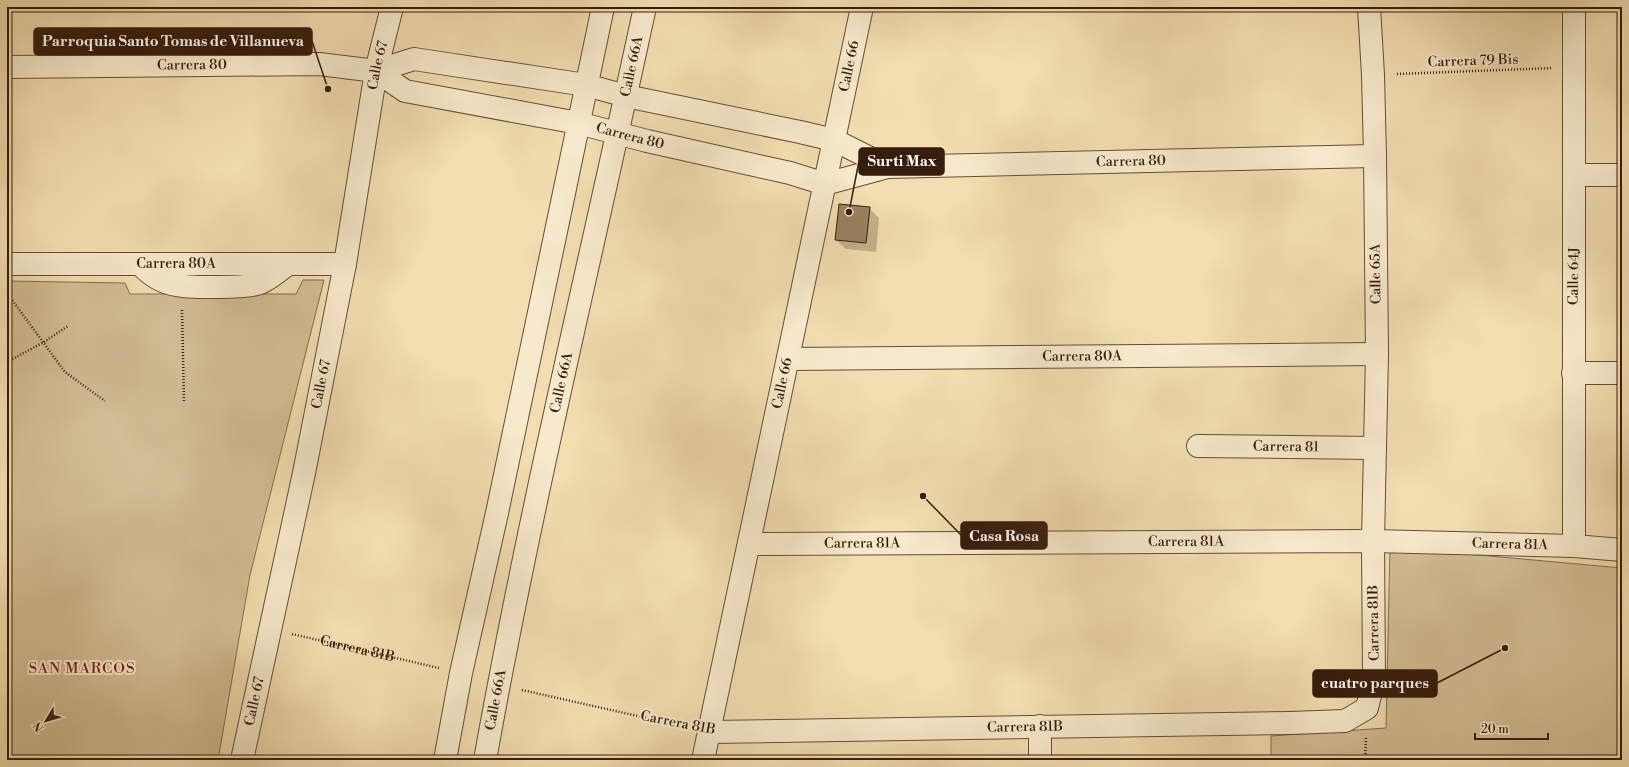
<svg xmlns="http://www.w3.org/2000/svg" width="1629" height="767" font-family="'Libre Bodoni',serif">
<rect width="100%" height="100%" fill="#f2deb0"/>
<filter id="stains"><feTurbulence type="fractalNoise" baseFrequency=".005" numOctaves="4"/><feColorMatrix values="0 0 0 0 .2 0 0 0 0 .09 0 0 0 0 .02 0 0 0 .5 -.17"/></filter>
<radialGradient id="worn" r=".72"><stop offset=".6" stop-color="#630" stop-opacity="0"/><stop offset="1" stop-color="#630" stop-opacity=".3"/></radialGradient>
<g fill="#d2bd94" stroke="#846d50">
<polygon points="303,280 324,280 250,575 218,760 7,760 7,281 125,283 130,294 296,294"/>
<polygon points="1390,547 1622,568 1622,760 1271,760 1271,736 1386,728"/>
</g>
<polygon fill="#0003" points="869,208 879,218 876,252 846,249 836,240"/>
<polygon fill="#988161" stroke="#361d0c" points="839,204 870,207 866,243 835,240"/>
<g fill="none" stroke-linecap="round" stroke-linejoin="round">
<g stroke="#654d35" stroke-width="24">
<g id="minor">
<path id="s2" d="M7,67L319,64L376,71L414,59L586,85L626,96L800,132L834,140L888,167"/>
<path id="s3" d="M376,71L405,91L578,123L647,141L790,173L825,184L888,167L1375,156"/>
<polyline points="1575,175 1622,175"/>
<path id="s4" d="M7,264H345"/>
<path d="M140,264C150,275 162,283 177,285C190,288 249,288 260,283C270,279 279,271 288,264"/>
<path id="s5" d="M788,359L1377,354"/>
<polyline points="1573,373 1622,373"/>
<path id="s6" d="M1198,446L1375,448"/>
<path id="s7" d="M749,544L1373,541L1574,546L1622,550"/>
<polyline points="1574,546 1574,7"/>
<path id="s8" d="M709,732L1290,723L1345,721L1367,708L1374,679L1373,541L1377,354L1375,156L1373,75L1369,7"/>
<path id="s9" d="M242,760L304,473L345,264L376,71L392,7"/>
<polyline points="445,760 461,673 497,513 603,7"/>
<path id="s10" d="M485,760C530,508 591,258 645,7"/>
<path id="s11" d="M703,760L862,7"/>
<polyline points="1040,760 1040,726"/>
</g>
</g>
<g stroke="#361d0c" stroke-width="2.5" stroke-dasharray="1 2" stroke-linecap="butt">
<polyline points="1397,74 1552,68"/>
<polyline points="7,293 65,372 105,401"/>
<polyline points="182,310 184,402"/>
<polyline points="7,362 44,342 68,326"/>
<path id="s1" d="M292,634L439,668"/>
<polyline points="522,690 687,727"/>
<polyline points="1365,760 1366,737"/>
</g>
<use href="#minor" stroke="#f7eacc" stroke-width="22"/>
</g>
<g text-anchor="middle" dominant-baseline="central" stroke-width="4" stroke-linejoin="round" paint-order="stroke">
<g font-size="14" fill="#361d0c" stroke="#f7eacc">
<text transform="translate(1473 61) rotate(-2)">Carrera 79 Bis</text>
<text stroke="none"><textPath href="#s2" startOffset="185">Carrera 80</textPath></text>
<text stroke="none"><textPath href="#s9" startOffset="708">Calle 67</textPath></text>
<text stroke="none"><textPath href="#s10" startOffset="709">Calle 66A</textPath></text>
<text stroke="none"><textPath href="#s11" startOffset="709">Calle 66</textPath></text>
<text stroke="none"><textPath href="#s3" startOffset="265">Carrera 80</textPath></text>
<text stroke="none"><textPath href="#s3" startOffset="774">Carrera 80</textPath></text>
<text stroke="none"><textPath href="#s4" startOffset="169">Carrera 80A</textPath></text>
<text transform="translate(1376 274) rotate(-91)">Calle 65A</text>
<text transform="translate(1574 276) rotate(-89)">Calle 64J</text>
<text stroke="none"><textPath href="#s5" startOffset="294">Carrera 80A</textPath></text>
<text stroke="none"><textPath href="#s10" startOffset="385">Calle 66A</textPath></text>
<text stroke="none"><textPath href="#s9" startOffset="384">Calle 67</textPath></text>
<text stroke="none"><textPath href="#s11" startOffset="385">Calle 66</textPath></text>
<text stroke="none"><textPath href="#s6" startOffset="88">Carrera 81</textPath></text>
<text stroke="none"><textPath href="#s7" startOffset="437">Carrera 81A</textPath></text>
<text stroke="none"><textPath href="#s7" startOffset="113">Carrera 81A</textPath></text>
<text stroke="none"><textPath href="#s7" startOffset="761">Carrera 81A</textPath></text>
<text transform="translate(1374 623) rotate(-91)">Carrera 81B</text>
<text stroke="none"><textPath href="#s1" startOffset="67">Carrera 81B</textPath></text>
<text stroke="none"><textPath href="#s10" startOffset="61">Calle 66A</textPath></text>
<text stroke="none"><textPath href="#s9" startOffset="60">Calle 67</textPath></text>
<text transform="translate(678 723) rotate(11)">Carrera 81B</text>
<text stroke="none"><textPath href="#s8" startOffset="316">Carrera 81B</textPath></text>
</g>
<g font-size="15" letter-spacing="1" fill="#7a1f14" stroke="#f7eacc">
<text x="82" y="668">SAN MARCOS</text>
</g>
</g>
<path fill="none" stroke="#361d0c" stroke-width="1.5" d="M328 89L312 41M849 212L859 161M923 496L961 535M1505 648L1437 683"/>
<g fill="#361d0c" stroke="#f7eacc" stroke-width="1.5">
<circle cx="328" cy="89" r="4"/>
<circle cx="849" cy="212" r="4"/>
<circle cx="923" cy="496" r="4"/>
<circle cx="1505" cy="648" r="4"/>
</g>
<g fill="#361d0c" stroke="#361d0c" stroke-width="1.5">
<rect x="34" y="28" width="278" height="27" rx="4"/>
<rect x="859" y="148" width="85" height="27" rx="4"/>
<rect x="961" y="522" width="86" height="27" rx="4"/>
<rect x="1313" y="670" width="124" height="27" rx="4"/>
</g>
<g font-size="15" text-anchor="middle" font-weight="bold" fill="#fff">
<text x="173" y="46">Parroquia Santo Tomas de Villanueva</text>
<text x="902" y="166">Surti Max</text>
<text x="1004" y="541">Casa Rosa</text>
<text x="1375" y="688">cuatro parques</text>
</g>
<rect width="1629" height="767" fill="none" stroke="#f2deb0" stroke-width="24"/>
<rect x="8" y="8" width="1613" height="751" fill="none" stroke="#361d0c" stroke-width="2"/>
<rect x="12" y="12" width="1605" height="743" fill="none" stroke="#361d0c"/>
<g transform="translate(46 721) rotate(232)" stroke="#f7eacc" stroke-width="3" paint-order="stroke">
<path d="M0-3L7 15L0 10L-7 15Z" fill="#361d0c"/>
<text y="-6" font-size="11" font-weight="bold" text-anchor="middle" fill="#361d0c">N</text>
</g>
<path d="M1475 733v6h73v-6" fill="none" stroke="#361d0c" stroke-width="2"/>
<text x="1481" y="733" font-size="12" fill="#361d0c" stroke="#f7eacc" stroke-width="3" paint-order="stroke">20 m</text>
<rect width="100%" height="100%" filter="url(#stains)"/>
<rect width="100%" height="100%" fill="url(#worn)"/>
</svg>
